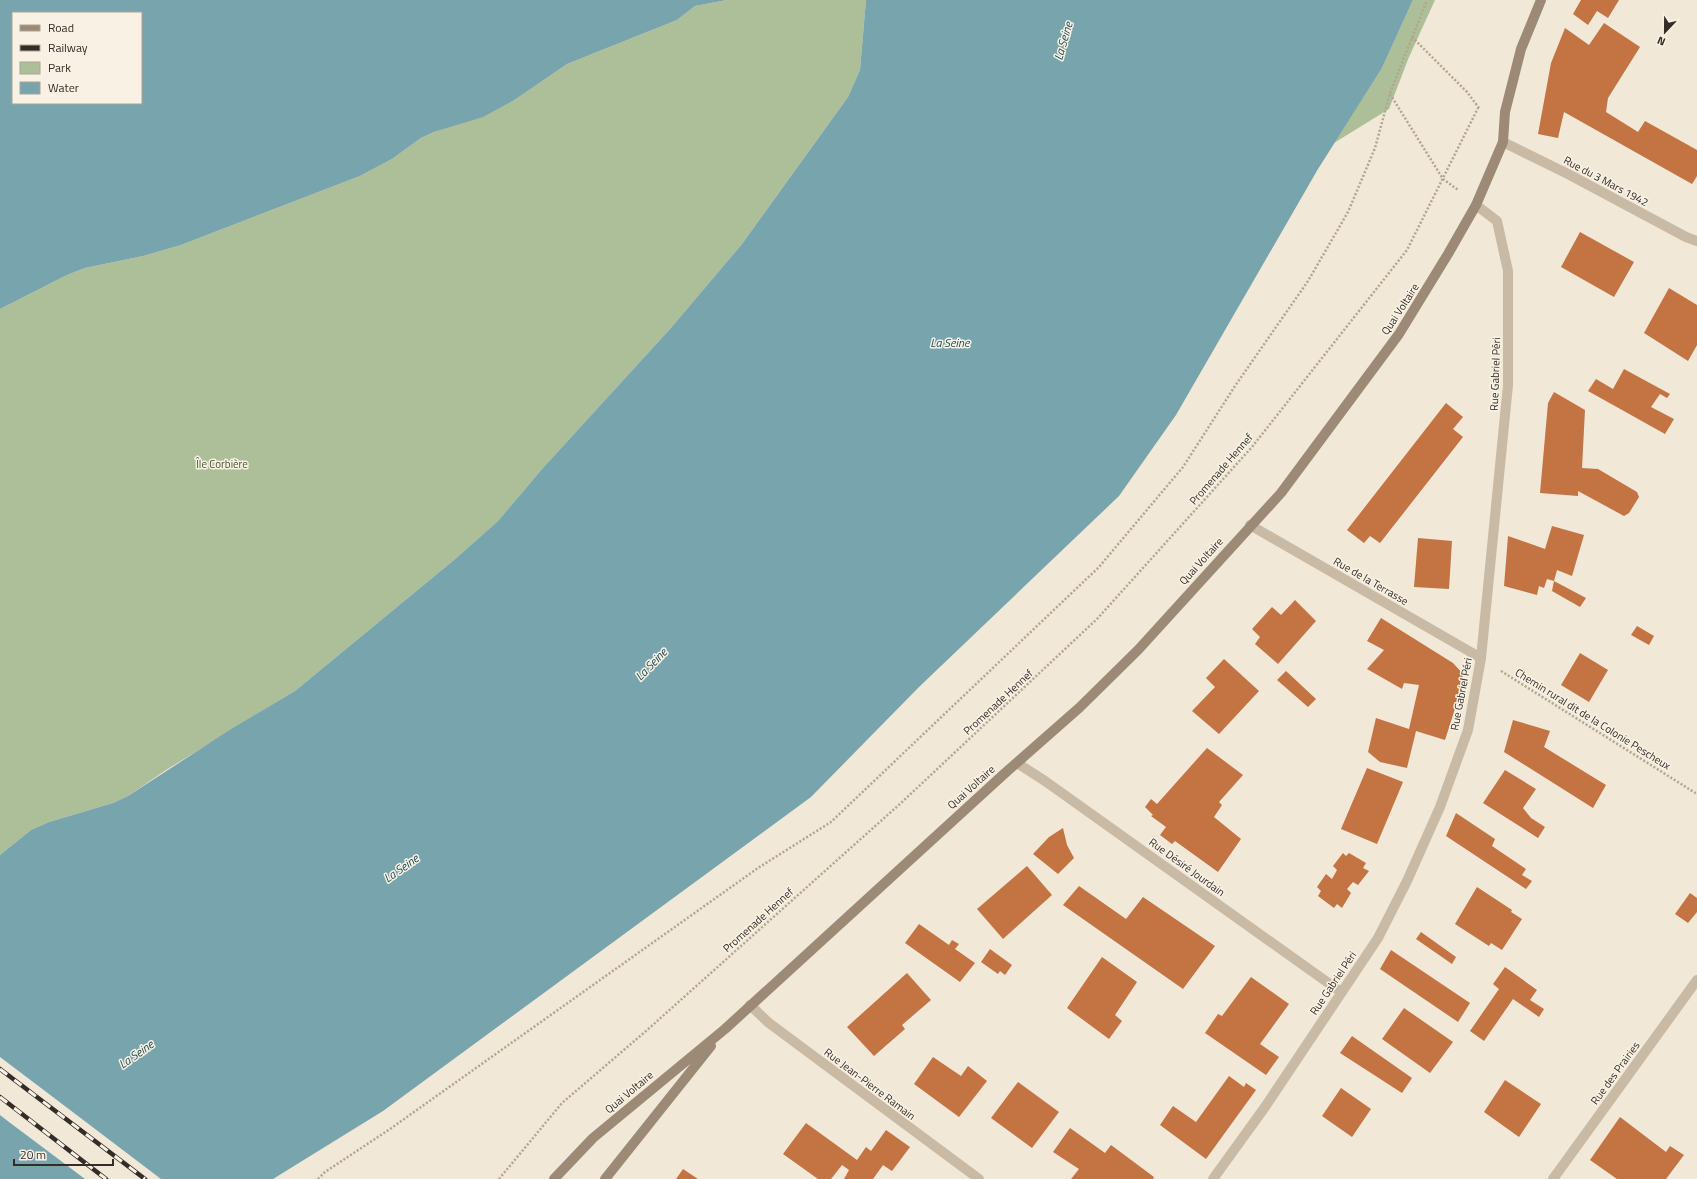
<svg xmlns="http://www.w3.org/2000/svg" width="1697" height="1179" font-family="'Titillium Web',sans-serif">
<rect width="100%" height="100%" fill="#f1e8d8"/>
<g fill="#adbf99">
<polygon points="727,0 866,0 860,70 848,97 742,244 670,329 542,469 498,521 454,560 295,691 166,770 128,796 113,803 49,822 31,830 0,855 0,309 67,275 85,268 143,256 181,245 360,176 392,159 421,138 434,132 465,122 516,99 567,64 677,20 695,6"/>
<polygon points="1413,0 1435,0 1409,57 1389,109 1334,143 1382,68"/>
</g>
<g fill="#78a4ad" fill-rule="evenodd">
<path d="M0,0H727L695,6L677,20L567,64L516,99L483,117L434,132L421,138L392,159L360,176L181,245L143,256L85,268L67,275L0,309ZM13,13H141V103H13Z"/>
<polygon points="866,0 1413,0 1382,68 1318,169 1176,415 1119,496 919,687 811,797 383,1111 273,1179 0,1179 0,855 31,830 49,822 113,803 128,796 228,731 295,691 454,560 498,521 542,469 670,329 742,244 848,97 860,70"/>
</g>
<polygon fill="#f1e8d8" points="0,1057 45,1091 161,1179 85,1179 9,1122 0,1115"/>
<g fill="#c47342">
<polygon points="1581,0 1619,0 1608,18 1597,11 1588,25 1573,14"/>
<polygon points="1604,23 1640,47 1608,98 1606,112 1638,132 1645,121 1697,150 1697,176 1692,184 1564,112 1558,138 1538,134 1551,63 1565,28 1589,45"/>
<polygon points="1580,232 1634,262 1614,297 1561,267"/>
<polygon points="1669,288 1697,305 1697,345 1688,361 1644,333"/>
<polygon points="1624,369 1670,394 1667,398 1660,394 1651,407 1674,419 1665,434 1588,391 1596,379 1613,389"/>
<polygon points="1554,392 1585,410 1582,468 1598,469 1637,492 1639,497 1629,513 1624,516 1578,491 1578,496 1540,493 1548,403"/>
<polygon points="1446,403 1463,417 1453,429 1463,437 1380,543 1370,536 1364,543 1347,530"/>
<polygon points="1552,526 1584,535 1572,576 1557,570 1554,581 1547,579 1544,588 1539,586 1537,595 1504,586 1508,536 1545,549"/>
<polygon points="1418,538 1452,541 1449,589 1414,587"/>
<polygon points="1554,581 1586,598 1580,607 1552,591"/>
<polygon points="1295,600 1316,621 1278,664 1255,644 1260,637 1252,629 1272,607 1281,615"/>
<polygon points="1381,618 1453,663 1463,674 1459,696 1445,740 1416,731 1407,768 1380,762 1368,752 1376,718 1409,729 1419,685 1404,683 1402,689 1367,669 1384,650 1367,641"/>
<polygon points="1637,626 1654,636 1649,645 1631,635"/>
<polygon points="1580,653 1608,670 1589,702 1561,685"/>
<polygon points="1224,659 1259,691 1219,734 1192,711 1215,687 1206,678"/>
<polygon points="1286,671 1316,699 1308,707 1277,680"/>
<polygon points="1513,720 1550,731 1544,747 1606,785 1593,808 1504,752"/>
<polygon points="1207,748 1243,775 1219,802 1222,805 1214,817 1241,839 1218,872 1175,841 1172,844 1160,835 1166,827 1151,816 1153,815 1145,807 1151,799 1157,804"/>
<polygon points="1367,768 1403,782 1377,844 1341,829"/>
<polygon points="1505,770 1536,789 1523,808 1531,818 1545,827 1538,838 1483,803"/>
<polygon points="1456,813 1495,839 1492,846 1526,869 1522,875 1532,881 1526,889 1446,836"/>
<polygon points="1063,828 1067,845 1074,858 1058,874 1033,854 1049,837"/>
<polygon points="1343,853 1346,856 1349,853 1366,863 1363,868 1369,871 1358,885 1353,882 1347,889 1351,893 1342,908 1337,904 1334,908 1318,896 1321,891 1317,887 1326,874 1332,879 1337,870 1333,866"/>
<polygon points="1027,866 1052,895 1003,939 977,909"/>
<polygon points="1079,886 1126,919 1143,897 1215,946 1183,989 1063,905"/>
<polygon points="1477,887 1512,910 1511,912 1522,919 1502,950 1491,943 1489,946 1455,924"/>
<polygon points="1690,893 1697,898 1697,912 1688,923 1675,914"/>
<polygon points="919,924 949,945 952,940 959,944 955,949 975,963 960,982 905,943"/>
<polygon points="1421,932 1456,957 1452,964 1416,939"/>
<polygon points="990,949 1012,965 1005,975 1000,971 998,974 981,962"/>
<polygon points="1391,950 1470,1003 1458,1022 1380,969"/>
<polygon points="1102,957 1137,982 1115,1015 1122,1021 1109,1039 1067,1008"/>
<polygon points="1505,967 1537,990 1530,1000 1544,1009 1539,1017 1513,999 1484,1041 1470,1031 1499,989 1493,984"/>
<polygon points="907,973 931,1000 902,1025 905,1029 874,1056 847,1027"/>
<polygon points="1251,977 1289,1004 1260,1044 1279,1057 1266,1075 1205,1033 1218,1014 1222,1016"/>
<polygon points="1404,1008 1453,1042 1430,1073 1382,1039"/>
<polygon points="1352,1036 1412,1078 1402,1093 1340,1053"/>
<polygon points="933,1057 961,1076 968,1066 987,1081 959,1117 914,1084"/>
<polygon points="1229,1076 1244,1087 1246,1083 1256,1090 1206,1159 1160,1125 1173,1106 1196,1122"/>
<polygon points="1505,1080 1541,1104 1519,1137 1484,1112"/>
<polygon points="1018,1082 1059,1112 1032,1148 991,1118"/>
<polygon points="1341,1088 1371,1109 1352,1137 1322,1116"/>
<polygon points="1620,1117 1666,1152 1670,1146 1684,1155 1666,1179 1617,1179 1590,1160"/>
<polygon points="806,1123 857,1160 866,1147 871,1151 886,1130 910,1147 892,1171 883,1165 873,1179 844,1179 849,1170 842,1165 831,1179 818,1179 783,1154"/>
<polygon points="1070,1128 1105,1153 1111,1145 1154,1177 1153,1179 1071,1179 1079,1169 1053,1152"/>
<polygon points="683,1169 698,1179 676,1179"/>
</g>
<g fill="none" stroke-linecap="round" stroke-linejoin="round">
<g stroke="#b4a48f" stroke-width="2.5" stroke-dasharray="2 2" stroke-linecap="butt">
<polyline points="1412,37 1467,92 1479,108"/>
<polyline points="1390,94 1443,179 1458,190"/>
<polyline points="1501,671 1697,794"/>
<polyline points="318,1179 325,1172 390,1129 758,868 831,822 1099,567 1183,467 1235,386 1308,281 1348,212 1375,148 1390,93 1427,0"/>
<polyline points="499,1179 562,1103 646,1031 901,803 1097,619 1252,447 1407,250 1478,108"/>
</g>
<g stroke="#c8baa5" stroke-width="10">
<polyline points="1503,142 1568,174 1686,237 1697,241"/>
<polyline points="1250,525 1481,658"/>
<polyline points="1017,763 1045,781 1341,992"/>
<polyline points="750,1005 769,1023 979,1179"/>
<polyline points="1213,1179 1265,1107 1378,938 1407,881 1440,807 1468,730 1481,658 1508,385 1508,271 1497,221 1476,205"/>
<polyline points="1553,1179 1697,980"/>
</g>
<g stroke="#9c8976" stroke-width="10">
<polyline points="554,1179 593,1138 725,1029 1004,774 1079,708 1138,650 1281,493 1399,334 1448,254 1476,205 1503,142 1505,112 1521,49 1541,0"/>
<polyline points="605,1179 711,1046"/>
</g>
<g stroke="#342c26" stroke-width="4.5">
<g id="rail">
<polyline points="0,1069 145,1179"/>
<polyline points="0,1097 106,1179"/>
</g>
</g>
<use href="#rail" stroke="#f9f2e4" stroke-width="3" stroke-dasharray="9" stroke-linecap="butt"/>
</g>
<g text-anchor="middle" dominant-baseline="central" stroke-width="3" stroke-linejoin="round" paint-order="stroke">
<g font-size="11" fill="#342c26" stroke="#f9f2e4">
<text transform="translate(1606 181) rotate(28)">Rue du 3 Mars 1942</text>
<text transform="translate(1400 309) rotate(-57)">Quai Voltaire</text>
<text transform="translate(1495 374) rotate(-88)">Rue Gabriel Péri</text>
<text transform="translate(1221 469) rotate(-49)">Promenade Hennef</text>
<text transform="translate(1201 561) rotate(-48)">Quai Voltaire</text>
<text transform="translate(1371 581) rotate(30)">Rue de la Terrasse</text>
<text transform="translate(1461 694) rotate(-79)">Rue Gabriel Péri</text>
<text transform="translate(998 702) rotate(-43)">Promenade Hennef</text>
<text transform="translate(1593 719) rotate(32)">Chemin rural dit de la Colonie Pescheux</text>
<text transform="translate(971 787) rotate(-42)">Quai Voltaire</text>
<text transform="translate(1187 867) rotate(36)">Rue Désiré Jourdain</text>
<text transform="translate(758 920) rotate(-42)">Promenade Hennef</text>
<text transform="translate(1333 983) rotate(-56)">Rue Gabriel Péri</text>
<text transform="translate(1615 1073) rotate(-54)">Rue des Prairies</text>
<text transform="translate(870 1084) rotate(37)">Rue Jean-Pierre Ramain</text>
<text transform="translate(629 1092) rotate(-40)">Quai Voltaire</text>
</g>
<g font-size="11" fill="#3e522a" stroke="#f9f2e4">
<text x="222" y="464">Île Corbière</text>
</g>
<g font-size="12" font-style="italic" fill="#1c4954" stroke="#f9f2e4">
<text transform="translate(1063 41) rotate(-74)">La Seine</text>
<text x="950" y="342">La Seine</text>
<text transform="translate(651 664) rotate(-46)">La Seine</text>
<text transform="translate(401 868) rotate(-35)">La Seine</text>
<text transform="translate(136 1054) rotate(-35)">La Seine</text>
</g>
</g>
<rect x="12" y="12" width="130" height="92" fill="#f9f2e4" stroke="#aaa398"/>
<rect x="20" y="25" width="20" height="6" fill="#9c8976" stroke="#aaa398"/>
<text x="48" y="32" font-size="12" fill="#342c26">Road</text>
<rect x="20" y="45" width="20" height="6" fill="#342c26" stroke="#aaa398"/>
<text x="48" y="52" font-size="12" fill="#342c26">Railway</text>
<rect x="20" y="62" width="20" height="12" fill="#adbf99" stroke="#aaa398"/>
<text x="48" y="72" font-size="12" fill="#342c26">Park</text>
<rect x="20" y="82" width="20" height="12" fill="#78a4ad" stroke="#aaa398"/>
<text x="48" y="92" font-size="12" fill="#342c26">Water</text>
<g transform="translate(1665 32) rotate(202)" stroke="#f9f2e4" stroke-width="3" paint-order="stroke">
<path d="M0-3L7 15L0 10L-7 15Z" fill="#342c26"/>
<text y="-6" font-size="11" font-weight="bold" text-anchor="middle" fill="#342c26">N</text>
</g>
<path d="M14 1159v6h99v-6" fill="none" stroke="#342c26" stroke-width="2"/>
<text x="20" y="1159" font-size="12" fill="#342c26" stroke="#f9f2e4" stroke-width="3" paint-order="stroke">20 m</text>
</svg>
